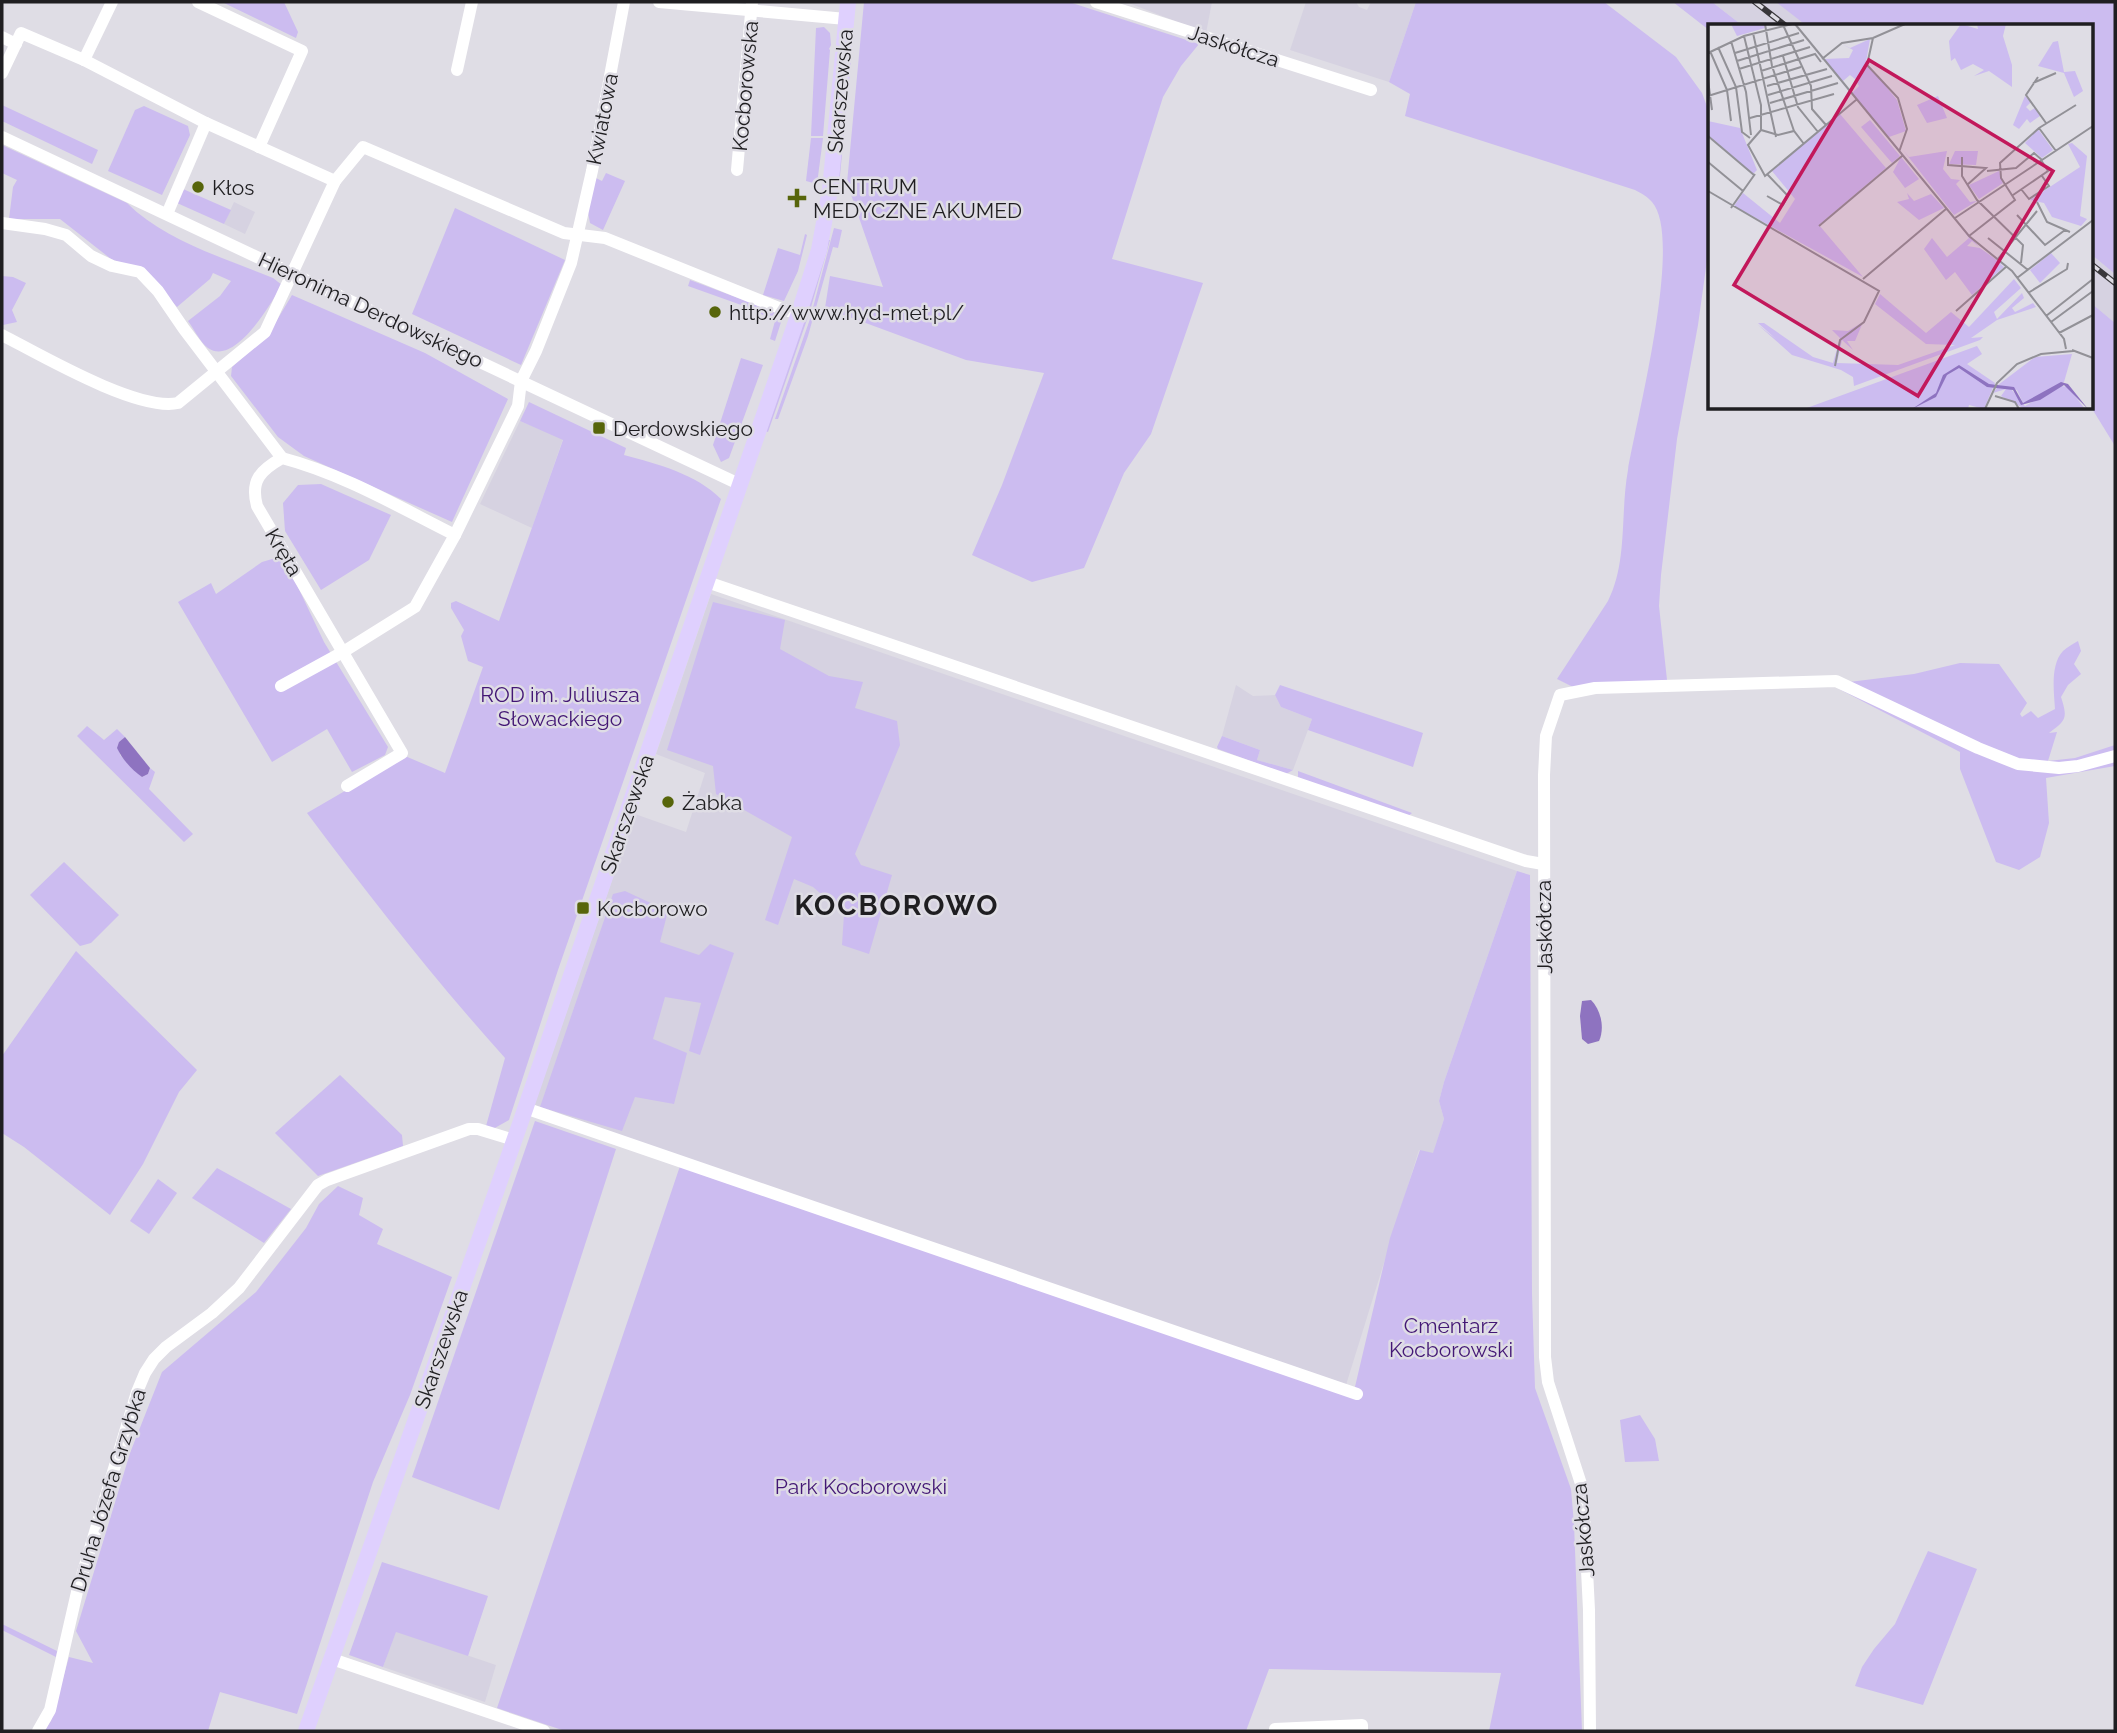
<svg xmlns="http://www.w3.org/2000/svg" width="2117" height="1733" font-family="Raleway,sans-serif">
<rect width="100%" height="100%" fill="#dfdde5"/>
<g fill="#d6d2e1">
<polygon points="1126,2 1212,2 1206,33"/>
<polygon points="1306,2 1356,2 1359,7 1367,10 1371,2 1416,2 1389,82 1290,50"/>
<polygon points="1712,2 1787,2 1819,26 1743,26"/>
<polygon points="234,202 255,212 245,234 224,224"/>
<polygon points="2091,246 2115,266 2115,323 2091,303"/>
<polygon points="520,421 563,439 532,528 480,504"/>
<polygon points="711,594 1517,871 1444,1082 1439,1101 1444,1119 1433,1154 1419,1150 1346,1385 534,1106 635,814 686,832 705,773 656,754"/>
<polygon points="1236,685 1253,696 1275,695 1281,707 1312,719 1293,770 1257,760 1260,750 1222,736"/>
<polygon points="395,1631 496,1665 485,1702 383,1667"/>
</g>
<g fill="#ccbcf0">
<polygon points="222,2 284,2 298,32 296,38"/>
<polygon points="864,2 1069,2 1199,44 1181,66 1163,97 1112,259 1203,283 1151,434 1124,473 1084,568 1032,582 972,555 1002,485 1044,373 966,360 825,308 830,276 883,287 847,183"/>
<path d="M1416,2H1604L1676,57L1702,93L1709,112V246L1698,325L1677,439L1661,575L1659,606L1667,680L1573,687L1557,679L1608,601C1628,561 1620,513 1628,470C1636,421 1684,238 1652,202C1648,197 1641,193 1635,190L1405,116L1410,94L1389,82Z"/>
<polygon points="1673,2 1712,2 1743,26 1709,26 1709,30"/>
<polygon points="1776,2 2115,2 2115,274 2091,254 2091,26 1807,26"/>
<polygon points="824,27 830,33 831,45 829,49 830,50 823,136 811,136 816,28"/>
<polygon points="850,48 852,49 839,186 838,184"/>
<polygon points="2,105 98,150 92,164 2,121"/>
<polygon points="144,106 188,126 190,135 162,195 108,171 135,110"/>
<polygon points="811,138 823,138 817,184 806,181"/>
<path d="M2,145L127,203C165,241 225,258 273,278L282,285C271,303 235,367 208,348C200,342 194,329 188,321L220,296L231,281L213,273L210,279L177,307L145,272L111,259L60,219H9L13,187L17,180L2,173Z"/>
<polygon points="606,173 625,181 603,230 590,223 587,207 596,178 602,181"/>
<polygon points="183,189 231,210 224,224 177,203"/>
<polygon points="455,208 565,260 521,365 412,314"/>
<polygon points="834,228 842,230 838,248 833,247 808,336 778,419 775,419 810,319"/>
<polygon points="805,234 807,235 798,271 784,301 763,295 778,248 800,255"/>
<polygon points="827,240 830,240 810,311 768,432 765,431"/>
<polygon points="2,276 13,277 26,283 12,310 17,322 3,325"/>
<polygon points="690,280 778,313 782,319 775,341 770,339 775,321 759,313 758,311 688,286"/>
<polygon points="292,295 425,353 508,399 452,522 304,456 278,437 231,376 232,367 268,335"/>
<polygon points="2091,303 2115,323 2115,446 2091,407"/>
<polygon points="741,358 763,365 729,458 721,462 713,445"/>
<path d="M529,402L626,448L624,455C658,464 696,474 721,499L558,970L509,1120L493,1129L486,1126L505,1058C434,979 370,897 307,813L405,756L445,773L483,667L468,661L461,636L464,630L451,608V603L456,601L499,621L563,440L520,421Z"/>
<polygon points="321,484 391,515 369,560 321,590 285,531 283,503 298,485"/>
<polygon points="279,557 296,583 324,642 388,747 385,755 352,772 327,729 272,762 178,602 211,583 216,594 262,562"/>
<polygon points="713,602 785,620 780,649 829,676 863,682 855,708 897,721 900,745 855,854 861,865 892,875 869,954 842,945 844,914 813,887 794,879 778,925 765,920 792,837 716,794 713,766 667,750"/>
<path d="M2078,641L2081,651L2074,664L2081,674L2068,685L2061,697C2068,719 2066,720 2049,733L2057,732L2048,761L2075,758L2115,745V753L2053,767L2020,760L1962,738L1849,682L1914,674L1960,663L1999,664L2027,703L2020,714L2022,717L2031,711L2038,718L2055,709C2054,692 2050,665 2063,651C2067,647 2073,644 2078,641Z"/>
<polygon points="1280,685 1423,733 1413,767 1308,730 1312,719 1281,707 1275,695"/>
<polygon points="1837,688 2017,766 2115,758 2115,766 2046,778 2049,823 2040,857 2019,870 1996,862 1960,769 1960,752"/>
<polygon points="87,726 104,740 117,729 125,737 119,742 120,755 142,777 148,774 150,768 155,772 149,789 193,834 184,842 77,736"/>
<polygon points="1222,736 1260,750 1257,760 1293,770 1286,774 1218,749 1217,747"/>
<polygon points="1298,771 1412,813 1408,816 1298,778"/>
<polygon points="64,862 119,915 91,943 80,946 30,895"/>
<polygon points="1517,871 1530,875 1532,1294 1535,1388 1571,1489 1574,1524 1582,1731 1489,1731 1501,1673 1269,1669 1246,1731 565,1731 497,1708 680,1166 1354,1391 1390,1238 1420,1150 1433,1153 1444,1119 1439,1101 1444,1082"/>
<polygon points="625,891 668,911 660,942 699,955 710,944 734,953 700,1055 689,1051 701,1003 665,997 653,1039 687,1053 674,1104 635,1097 622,1131 540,1107 613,894"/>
<polygon points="76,951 197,1070 179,1092 143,1164 110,1215 24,1147 2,1133 2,1056"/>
<polygon points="340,1075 402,1135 403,1146 318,1176 275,1133"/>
<polygon points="535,1121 616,1149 499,1510 412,1477"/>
<polygon points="217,1168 291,1209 264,1243 192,1198"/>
<polygon points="158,1179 177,1193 149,1234 130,1221"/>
<polygon points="338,1186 363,1198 359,1215 383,1229 377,1244 452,1277 410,1395 373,1482 297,1714 220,1692 208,1731 44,1731 51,1721 69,1657 93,1663 76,1631 130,1453 162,1372 256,1292 306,1228 319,1204"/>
<polygon points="1640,1415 1655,1439 1659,1461 1625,1462 1620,1420"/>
<polygon points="1928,1551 1977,1569 1923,1705 1855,1686 1862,1667 1874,1649 1895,1624"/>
<polygon points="382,1562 488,1596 468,1656 396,1632 383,1667 349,1655"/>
<polygon points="2,1624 57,1651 56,1657 2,1630"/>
</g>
<g fill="#8e73c0">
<path d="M125,737L150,768L148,774L142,777C132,770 122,759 117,748L119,742Z"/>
<path d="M1591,1000C1601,1010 1605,1028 1599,1041L1588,1044L1582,1039L1580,1016L1582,1001Z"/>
</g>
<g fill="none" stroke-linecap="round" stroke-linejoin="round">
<g stroke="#fff" stroke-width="12">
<polyline points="198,2 302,51 259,147"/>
<polyline points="659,2 846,19"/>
<polyline points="1096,2 1371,90"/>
<polyline points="2,37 16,44"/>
<polyline points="84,60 112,2"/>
<polyline points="457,70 472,2"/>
<polyline points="2,73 21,33 84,60 206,123 335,181"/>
<polyline points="2,137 741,485"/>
<polyline points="737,170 752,2"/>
<polyline points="167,214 206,123"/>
<polyline points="2,223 45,229 66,235 91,256 112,266 140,272 158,291 184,329 282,458"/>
<path d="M2,335C39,354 138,412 178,403L265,332L335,181L363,147L564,233L605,238L784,310L799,313"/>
<polyline points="707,582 1526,861 1543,864"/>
<polyline points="281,686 343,652 415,607 455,535 518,406 521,381 536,351 571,263 592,171 624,2"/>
<path d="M347,786L402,753L257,506C250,480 261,470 282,458C343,474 399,507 455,535"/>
<polyline points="525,1108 1357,1394"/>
<polyline points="332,1659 544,1731"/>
<polyline points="38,1731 50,1710 77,1592 137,1392 145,1373 154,1359 166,1347 212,1313 239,1288 318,1185 327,1180 469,1129 478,1129 514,1140"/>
<polyline points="1275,1731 1275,1729 1362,1725 1362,1731"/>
<polyline points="1590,1731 1589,1610 1583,1490 1548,1382 1545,1357 1544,775 1546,736 1560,695 1595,688 1836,681 1978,748 2018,764 2059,768 2078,766 2115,756"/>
</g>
<polyline stroke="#dfd0fe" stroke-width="16" points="306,1731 521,1121 799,313 819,250 830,190 848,2"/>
<g stroke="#39373b" stroke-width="6">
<g id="rail">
<polyline points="1755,2 1786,26"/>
<polyline points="2091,264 2115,283"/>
</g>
</g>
<use href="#rail" stroke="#dfdde5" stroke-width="3.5" stroke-dasharray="10" stroke-linecap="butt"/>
</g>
<g fill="#57650b" stroke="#dfdde5" stroke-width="2.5">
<circle cx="198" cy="187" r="7"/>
<path d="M793.5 187.5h7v7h7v7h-7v7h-7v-7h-7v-7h7z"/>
<circle cx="715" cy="312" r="7"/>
<rect x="592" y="421" width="14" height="14" rx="3.5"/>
<circle cx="668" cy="802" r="7"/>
<rect x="576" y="901" width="14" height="14" rx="3.5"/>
</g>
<g text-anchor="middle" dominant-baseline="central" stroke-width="5" stroke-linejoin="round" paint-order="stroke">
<g font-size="21" fill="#1f1e21" stroke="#dfdde5">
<text transform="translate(1234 46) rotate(18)">Jaskółcza</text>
<text transform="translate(745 86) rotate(-85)">Kocborowska</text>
<text transform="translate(840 91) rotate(-85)">Skarszewska</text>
<text transform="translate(602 119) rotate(-79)">Kwiatowa</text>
<text transform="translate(371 310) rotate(25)">Hieronima Derdowskiego</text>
<text transform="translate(284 552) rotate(59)">Kręta</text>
<text transform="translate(627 814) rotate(-71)">Skarszewska</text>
<text transform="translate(1544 927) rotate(-91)">Jaskółcza</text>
<text transform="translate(441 1349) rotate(-71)">Skarszewska</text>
<text transform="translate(108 1490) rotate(-73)">Druha Józefa Grzybka</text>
<text transform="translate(1583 1530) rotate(-95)">Jaskółcza</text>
</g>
<g font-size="21" fill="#1f1e21" stroke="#dfdde5" text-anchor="start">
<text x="813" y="186">CENTRUM<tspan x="813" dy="24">MEDYCZNE AKUMED</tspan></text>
<text x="212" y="187">Kłos</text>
<text x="729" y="312">http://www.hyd-met.pl/</text>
<text x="613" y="428">Derdowskiego</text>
<text x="682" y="802">Żabka</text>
<text x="597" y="908">Kocborowo</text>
</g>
<g font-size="21" fill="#431775" stroke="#dfdde5">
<text x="560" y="694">ROD im. Juliusza<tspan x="560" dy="24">Słowackiego</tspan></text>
<text x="1451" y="1325">Cmentarz<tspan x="1451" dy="24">Kocborowski</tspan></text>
<text x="861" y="1486">Park Kocborowski</text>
</g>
<g font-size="28" font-weight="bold" letter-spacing="2" fill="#1f1e21" stroke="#dfdde5">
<text x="897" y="905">KOCBOROWO</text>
</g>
</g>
<g transform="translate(1708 24)">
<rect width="385" height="385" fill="#dfdde5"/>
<path d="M23,0H56L57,4L29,12ZM253,0L270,5L269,0H298L295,12L304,41V63L281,47L266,52L276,46L265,40L253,46L247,34L243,37L241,17ZM162,15L158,38L189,76L198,107L181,113L144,69L151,62L147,55L142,51L135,57L116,35L141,34L145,26L134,20L142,24ZM350,17L356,48L367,47L375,67L366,73L356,49L330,42L345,18ZM230,72L239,94L219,99L209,81ZM317,72L323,78L318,83L322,87L327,84L332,92L322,99L319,95L311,105L305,101ZM132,90L178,144L111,201L155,253L26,182L35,169L72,199L87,175L64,147ZM162,96L192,132L184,139L153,103ZM0,97L32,104L49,146L45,150L0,111ZM330,105L345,126L334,134L317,119ZM364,119L379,132L372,192L379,195L373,202L344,193L336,179L322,176L372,143L360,120ZM195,126L201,133L239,127L235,145L243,155L252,156L248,160L262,178L269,177L246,191ZM247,127H270L268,141L241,140ZM193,133L211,155L197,164L185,148ZM291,147L295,159L271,175L261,161ZM199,169L206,177L223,170L236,184L211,196L189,178L201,175ZM251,200L271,223L264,217L259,222L272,224L297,242L291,239L296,243L264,271L247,248L238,256L216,225L224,214L239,233L261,214ZM343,229L352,239L332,259L322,246ZM306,255L313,264L286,288L289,295L314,269L316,274L304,284L307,288L325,279L328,283L289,296L263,314L275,313L272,316L146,362L145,353L133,346L84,331L49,300L68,315L50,299H56L105,333L125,339L132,314L124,306L140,307L155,298L147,317H139L145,326L134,316L129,339L190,341L247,321L218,320L167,280L172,270L218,309L243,288L261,303ZM269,322L274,330L259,340L287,359L276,385L261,381L260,385H96ZM364,330L356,358L331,374L315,379L309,366L290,361L327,333ZM353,362L360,363L377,385H317L293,372L298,365L285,369L289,364L303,365L317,382Z" fill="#ccbcf0"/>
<path d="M251,341L281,360L306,363L315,379L353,358L360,360L380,385L356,361L332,376L313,381L305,366L279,363L251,344L239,351L228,373L204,385L228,369L235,351Z" fill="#8e73c0"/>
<path fill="none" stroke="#929197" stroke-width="2" d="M57,0L64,42L86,107M87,0L261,212L304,247L356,315L358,325M76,3L103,62L104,85L118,101M45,9L68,113M36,12L53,81V106M165,14L159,41L190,74L199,105L191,128M23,17L38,68L43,111M10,23L28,63L34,108L42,114M2,27L19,66L23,97M0,29L36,12L84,0M27,29L91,9M75,32L90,83L110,108M114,35L134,19L165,14L197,0M29,37L96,16M31,45L102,23M53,47L107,30L113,38M330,53L318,71L338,99M0,56L4,86M325,59L348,49M59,62L119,45M60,71L124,52M0,72L93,43M62,79L130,59M42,94L126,70M331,104L348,127M0,112L46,151M96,120L86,107L70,111L53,106L40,121L57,152L148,76M240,133V141L278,144L259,161M254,133V152L269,176L315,221L313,239M0,138L35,167M279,147L308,144L326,129L334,136M313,165L321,175L341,162L334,152M0,167L171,267L156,298L132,316L127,342M305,171L340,147L333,136M59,172L75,181L80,172L59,150M329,178L339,198L362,208M23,184L47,150M309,191L337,221L357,206M247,194L385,102M111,202L194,132M261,212L307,176L293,154L292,139L331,104L368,81M280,214L320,246M290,235L329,187M309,254L385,196M155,255L238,185M320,269L359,245L360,239M248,287L299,242M338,292L385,255M343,298L385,267M351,309L385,291M364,326L385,334M287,372L307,378L311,385M277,385L289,359L309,340L333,330L365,327"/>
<path fill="#c2185b" fill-opacity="0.15" stroke="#c2185b" stroke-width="3.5" d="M161,36L345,147L210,372L26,261Z"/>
<rect width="385" height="385" fill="none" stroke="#1f1e21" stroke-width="3.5"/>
</g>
<rect width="2117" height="1733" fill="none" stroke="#1f1e21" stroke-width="7"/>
</svg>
